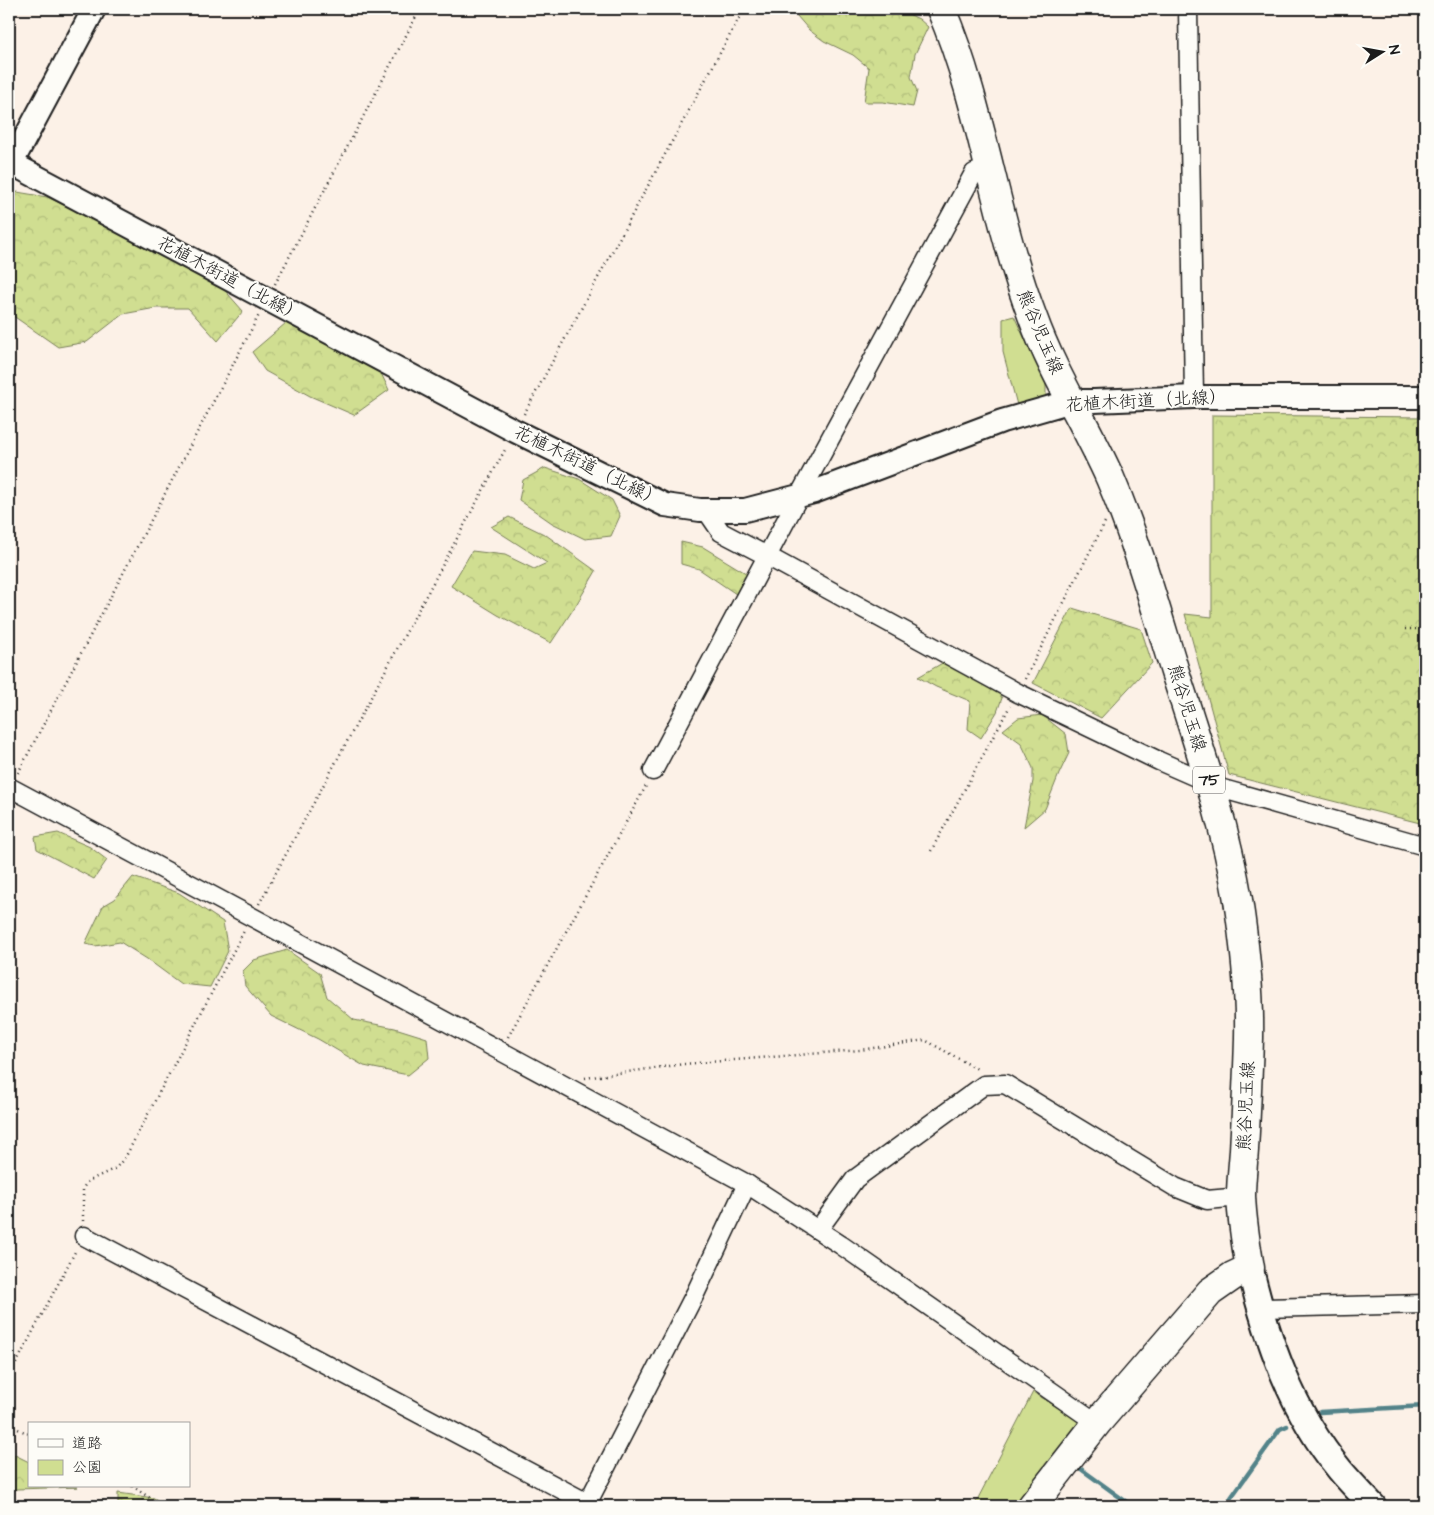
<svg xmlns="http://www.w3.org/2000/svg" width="1434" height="1515" font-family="'Architects Daughter','Klee One',sans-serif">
<defs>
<pattern id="forest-crowns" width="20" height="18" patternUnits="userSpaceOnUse" patternTransform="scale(1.25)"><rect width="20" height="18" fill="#d0de91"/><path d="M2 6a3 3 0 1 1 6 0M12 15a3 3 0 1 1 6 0" fill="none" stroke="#b2be7c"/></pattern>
</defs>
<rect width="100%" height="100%" fill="#fcf1e7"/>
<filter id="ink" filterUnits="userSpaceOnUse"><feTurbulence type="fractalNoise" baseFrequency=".02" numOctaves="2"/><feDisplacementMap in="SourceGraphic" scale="10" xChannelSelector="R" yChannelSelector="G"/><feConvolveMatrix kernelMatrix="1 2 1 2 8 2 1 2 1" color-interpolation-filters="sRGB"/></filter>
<g filter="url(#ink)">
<g fill="#d0de91" stroke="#767d56">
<polygon points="1014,316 1046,384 1046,396 1017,405 1003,352 1003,319"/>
<polygon points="1033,1392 1079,1421 1013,1506 974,1506"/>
</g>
<g fill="url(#forest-crowns)" stroke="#767d56">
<polygon points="791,9 898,9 919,19 928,27 915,54 911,77 917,91 913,107 883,102 864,102 869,68 853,55 824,41 809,30"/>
<polygon points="17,192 47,197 128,235 221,286 243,311 218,341 188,308 156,308 123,314 87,342 58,347 9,313 9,206"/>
<polygon points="286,323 329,341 379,369 389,390 354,415 310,396 265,371 252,352"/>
<polygon points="1212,415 1425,417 1424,824 1229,775 1185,614 1212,617"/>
<polygon points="545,468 579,479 612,500 620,516 611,536 585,539 552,523 519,500 523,480"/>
<polygon points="509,517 546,535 596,571 576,605 551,643 498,615 451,586 472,551 505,555 534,569 547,563 491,527"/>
<polygon points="681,542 703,547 749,575 736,594 699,569 681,564"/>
<polygon points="1072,608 1141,629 1152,663 1101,718 1033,683"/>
<polygon points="946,661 994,687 1002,698 997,712 981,738 968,729 970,701 936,687 918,677"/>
<polygon points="1042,715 1066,734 1069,753 1059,774 1045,809 1024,827 1033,781 1033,768 1021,743 1003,730 1018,718"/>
<polygon points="58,833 90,847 107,860 94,879 37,849 35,837"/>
<polygon points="133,877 179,893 223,922 228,951 210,987 181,984 147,959 120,942 95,946 85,944 103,906 115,899"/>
<polygon points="287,950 320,973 327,997 354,1020 395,1028 427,1038 429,1058 408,1075 364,1066 318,1039 271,1016 245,986 243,971 254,960"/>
<polygon points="9,1452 29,1462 29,1486 78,1487 17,1489 9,1490"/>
<polygon points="118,1493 154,1498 166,1506 118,1506"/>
</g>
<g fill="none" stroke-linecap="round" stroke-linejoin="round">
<g stroke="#538389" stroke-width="4.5">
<polyline points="1320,1412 1425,1406"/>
<polyline points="1081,1469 1132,1506"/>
<polyline points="1225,1506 1280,1429 1287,1426"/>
</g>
<g stroke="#1c1c1c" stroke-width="21">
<g id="minor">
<polyline points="1188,9 1194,397"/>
<polyline points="706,510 721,532 767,556 1018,693 1159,761 1223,789 1425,846"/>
<polyline points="653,771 799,496 974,173 990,167"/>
<polyline points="9,787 252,917 747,1184 841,1245 1097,1423"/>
<polyline points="818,1230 855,1179 984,1085 1005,1084 1175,1187 1207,1200 1241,1197"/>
<polyline points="84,1236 593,1506"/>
<polyline points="1259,1308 1425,1304"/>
<polyline points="586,1506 696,1292 747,1184"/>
</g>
</g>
<g stroke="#1c1c1c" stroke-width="26">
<g id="tertiary">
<polyline points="9,162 515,431 665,505 700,510 745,510 814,492 1002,421 1072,401 1094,401 1194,397 1425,397"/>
<polyline points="9,168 94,9"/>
</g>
</g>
<g stroke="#1c1c1c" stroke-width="29">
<path id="secondary" d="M1250,1268C1267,1339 1292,1412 1340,1470C1350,1482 1362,1494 1373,1506"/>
</g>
<g stroke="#1c1c1c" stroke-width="31">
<path id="primary" d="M941,9C983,108 994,217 1033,318C1053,374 1086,424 1110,478C1137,541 1155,607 1175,672C1199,747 1225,822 1238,900C1245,946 1250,992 1249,1038C1248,1076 1246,1113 1244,1150C1243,1165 1241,1181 1241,1196C1242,1220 1246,1245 1250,1268L1233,1276L1210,1292L1097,1423L1032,1506"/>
</g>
<g stroke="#1c1c1c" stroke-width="2.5" stroke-dasharray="1 4" stroke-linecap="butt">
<polyline points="275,284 420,9"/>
<polyline points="524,414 744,9"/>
<polyline points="1405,629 1425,629"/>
<polyline points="1025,679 1105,522"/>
<polyline points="18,773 259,315"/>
<polyline points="931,851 1010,706"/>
<polyline points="259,904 506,448"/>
<polyline points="508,1037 646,786"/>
<polyline points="585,1078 684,1064 860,1050 925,1040 979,1070"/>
<polyline points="83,1221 83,1188 88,1181 116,1168 126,1156 244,931"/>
<polyline points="9,1377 76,1250"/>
<polyline points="9,1425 29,1434"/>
<polyline points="132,1486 162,1506"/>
</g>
<use href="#minor" stroke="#fdfcf7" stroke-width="18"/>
<use href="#tertiary" stroke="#fdfcf7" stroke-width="22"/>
<use href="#secondary" stroke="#fdfcf7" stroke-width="25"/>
<use href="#primary" stroke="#fdfcf7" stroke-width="28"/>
</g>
</g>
<g text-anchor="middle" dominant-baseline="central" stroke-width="4" stroke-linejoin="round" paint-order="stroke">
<rect fill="#fdfcf7" stroke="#605f5e" stroke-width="1" x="1193" y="766.5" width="32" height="27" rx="4"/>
<g font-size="16" font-weight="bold" fill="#1c1c1c">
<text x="1209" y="780">75</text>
</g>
<g font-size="18" fill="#1c1c1c" stroke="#fdfcf7">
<text transform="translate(230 279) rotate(28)">花植木街道（北線）</text>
<text transform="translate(1040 332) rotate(67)">熊谷児玉線</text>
<text transform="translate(1146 401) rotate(-3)">花植木街道（北線）</text>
<text transform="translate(588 466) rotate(26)">花植木街道（北線）</text>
<text transform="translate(1187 708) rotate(73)">熊谷児玉線</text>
<text transform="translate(1246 1106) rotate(-87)">熊谷児玉線</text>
</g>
</g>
<rect width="1434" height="1515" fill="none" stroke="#fdfcf7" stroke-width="30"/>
<rect x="15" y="15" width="1404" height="1485" fill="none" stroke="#1c1c1c" stroke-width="2" filter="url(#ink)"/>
<rect x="28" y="1422" width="162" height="65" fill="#fdfcf7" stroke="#a3a29f"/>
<rect x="38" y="1439" width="25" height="8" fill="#fdfcf7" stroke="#a3a29f"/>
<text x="72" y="1448" font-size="15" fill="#1c1c1c">道路</text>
<rect x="38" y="1460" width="25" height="15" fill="#d0de91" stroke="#a3a29f"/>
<text x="72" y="1472" font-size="15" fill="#1c1c1c">公園</text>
<g transform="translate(1382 52) rotate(79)" stroke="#fdfcf7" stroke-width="4" paint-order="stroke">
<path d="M0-4L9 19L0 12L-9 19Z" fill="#1c1c1c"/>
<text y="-8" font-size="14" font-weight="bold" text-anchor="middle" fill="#1c1c1c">N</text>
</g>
</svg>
